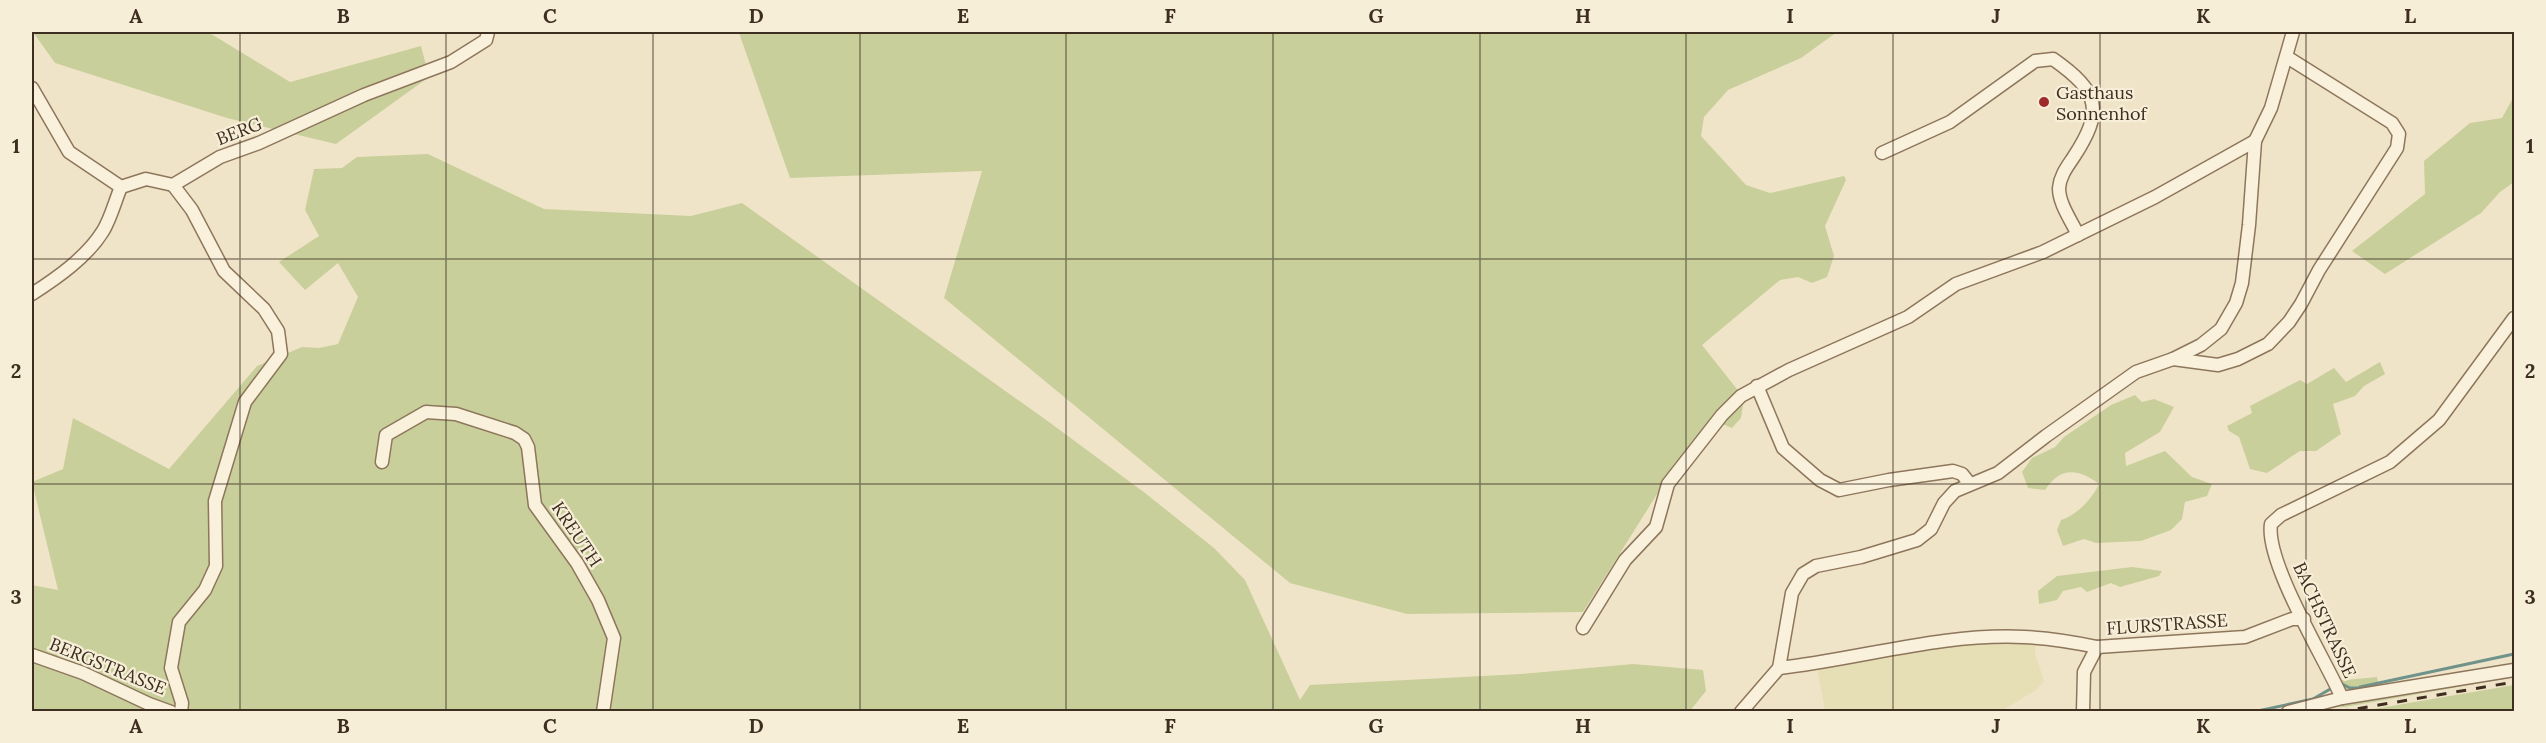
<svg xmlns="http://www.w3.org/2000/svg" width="2546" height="743" font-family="Lora,serif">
<rect width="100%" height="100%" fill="#f0e4c8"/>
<polygon fill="#e6deb5" points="2036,641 2035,654 2044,681 2036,690 2001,711 1825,711 1817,666 1948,644"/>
<g fill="#c9cf9b">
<polygon points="33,32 208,32 290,82 421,46 429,77 336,144 227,118 55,63"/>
<polygon points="736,32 1837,32 1801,58 1728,90 1704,117 1701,136 1746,185 1770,193 1844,176 1846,180 1825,226 1834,256 1827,277 1812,283 1798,277 1780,280 1702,345 1744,398 1741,418 1732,428 1720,423 1671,472 1583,612 1407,614 1290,583 944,298 982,171 790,178 739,33"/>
<polygon points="2514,96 2514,182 2500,192 2481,213 2385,274 2352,251 2425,194 2424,161 2470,123 2502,118"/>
<polygon points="428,154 544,209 691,216 742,203 1049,422 1145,493 1214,548 1245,580 1300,700 1310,685 1521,674 1633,664 1703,670 1706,691 1689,712 32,711 32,585 58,590 32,482 63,469 73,418 169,469 257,366 302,347 319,348 338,344 358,297 338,263 305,290 279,262 319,236 305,210 314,169 342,168 357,157"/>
<polygon points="2380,362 2385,374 2364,386 2355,396 2333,404 2341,434 2316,451 2300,451 2267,473 2250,469 2239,437 2229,431 2227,426 2252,413 2250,406 2300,380 2307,384 2334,368 2346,382"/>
<path d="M2135,395L2142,402L2154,399L2174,407L2160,432L2125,453L2126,466L2165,451L2192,477L2212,484L2207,496L2185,502L2182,519L2171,530L2141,541L2096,543L2084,539L2063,546L2057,530L2061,520C2077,515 2092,499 2099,484C2078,468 2060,467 2045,490L2028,488L2022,472L2032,458L2055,447L2064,437L2111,405Z"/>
<polygon points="2132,567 2162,571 2159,576 2120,587 2111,583 2087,592 2081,587 2063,591 2057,600 2039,604 2038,591 2057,576"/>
<polygon points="2514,670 2514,677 2345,707 2306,708 2342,698 2335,681 2377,677 2380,691"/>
<polygon points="2514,685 2514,709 2503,711 2362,711"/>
</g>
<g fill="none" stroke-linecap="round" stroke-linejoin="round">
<g stroke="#6f938a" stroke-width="3">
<polyline points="2342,684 2350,688 2361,688"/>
<polyline points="2360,687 2514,654"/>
<polyline points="2253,712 2313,699 2332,688"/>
</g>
<g stroke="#8d765c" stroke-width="15">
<g id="street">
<polyline points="32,88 69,152 121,187"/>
<path d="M1882,153L1950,122L2035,61L2053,59C2100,92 2104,111 2073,158C2067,167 2060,176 2059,188C2059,204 2071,220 2078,235"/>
<polyline points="173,185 192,210 224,271 264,309 278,331 281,354 245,402 215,501 216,566 205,590 179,622 171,668 182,703 181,712"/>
<polyline points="121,187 146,179 173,185 220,157 259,143 364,95 451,62 486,40 488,32"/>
<path d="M32,294C57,278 87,257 103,231C111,218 115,201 121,187"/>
<polyline points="2173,359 2218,365 2238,359 2268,344 2289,322 2301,304 2319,270 2397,148 2399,134 2392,123 2287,57"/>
<polyline points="1757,386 1783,448 1820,480 1839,490 1889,480 1953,471 1962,474 1970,484"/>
<polyline points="382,462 386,435 426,412 456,414 515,433 524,439 528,447 535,505 577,563 598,600 614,638 603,712"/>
<polyline points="1583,628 1625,560 1656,527 1668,484 1722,415 1741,396 1789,370 1908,317 1956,284 2043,252 2155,197 2255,141"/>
<polyline points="32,655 83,673 149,704 171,712"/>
<path d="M1779,668C1860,659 1941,633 2024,637C2049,638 2073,642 2097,647"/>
<path d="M2342,698C2325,659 2265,562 2271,524L2281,515L2390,462L2439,420L2514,318"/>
<polyline points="1741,712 1779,668 1792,593 1803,574 1816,566 1861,557 1917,540 1931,529 1944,503 1955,491 1998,473 2046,436 2136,372 2173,359 2201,345 2221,329 2236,303 2242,283 2249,225 2255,141 2271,108 2293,32"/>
<polyline points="2083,712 2084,672 2097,647 2245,637 2292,619 2304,619"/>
<polyline points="2288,712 2342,698 2514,670"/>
</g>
</g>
<use href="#street" stroke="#faf1dc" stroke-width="12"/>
<polyline stroke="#3d2e20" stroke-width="3" stroke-dasharray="10 10" stroke-linecap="butt" points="2338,712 2514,682"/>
</g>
<path fill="none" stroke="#3d2e20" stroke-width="1.5" stroke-opacity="0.55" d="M240,32V712M446,32V712M653,32V712M860,32V712M1066,32V712M1273,32V712M1480,32V712M1686,32V712M1893,32V712M2100,32V712M2306,32V712M32,259H2514M32,484H2514"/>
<circle fill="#9e2a2b" stroke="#f7eed8" stroke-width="2" cx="2044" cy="102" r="6"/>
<g text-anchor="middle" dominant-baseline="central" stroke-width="4.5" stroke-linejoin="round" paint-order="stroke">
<g font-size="18" fill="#3d2e20" stroke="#f7eed8" text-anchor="start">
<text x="2056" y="92">Gasthaus<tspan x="2056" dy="21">Sonnenhof</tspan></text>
</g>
<g font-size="18" fill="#3d2e20" stroke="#f7eed8">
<text transform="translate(239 131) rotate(-21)">BERG</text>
<text transform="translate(577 534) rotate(56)">KREUTH</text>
<text transform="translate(2325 620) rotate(65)">BACHSTRASSE</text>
<text transform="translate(2167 624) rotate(-4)">FLURSTRASSE</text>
<text transform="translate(108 666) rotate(22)">BERGSTRASSE</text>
</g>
</g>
<rect width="2546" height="743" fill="none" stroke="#f7eed8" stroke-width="66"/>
<rect x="33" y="33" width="2480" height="677" fill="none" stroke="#3d2e20" stroke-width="2"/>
<g font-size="20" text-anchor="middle" font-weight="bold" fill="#3d2e20">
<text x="136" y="23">A</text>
<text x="343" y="23">B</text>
<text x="550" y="23">C</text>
<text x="756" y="23">D</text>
<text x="963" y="23">E</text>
<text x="1170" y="23">F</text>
<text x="1376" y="23">G</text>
<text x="1583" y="23">H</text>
<text x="1790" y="23">I</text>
<text x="1996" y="23">J</text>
<text x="2203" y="23">K</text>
<text x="2410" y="23">L</text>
<text x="16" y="153">1</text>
<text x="2530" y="153">1</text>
<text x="16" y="378">2</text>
<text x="2530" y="378">2</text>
<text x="16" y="604">3</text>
<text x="2530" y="604">3</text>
<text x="136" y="733">A</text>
<text x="343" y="733">B</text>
<text x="550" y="733">C</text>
<text x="756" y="733">D</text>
<text x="963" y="733">E</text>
<text x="1170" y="733">F</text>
<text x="1376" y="733">G</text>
<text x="1583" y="733">H</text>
<text x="1790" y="733">I</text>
<text x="1996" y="733">J</text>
<text x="2203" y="733">K</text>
<text x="2410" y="733">L</text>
</g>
</svg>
